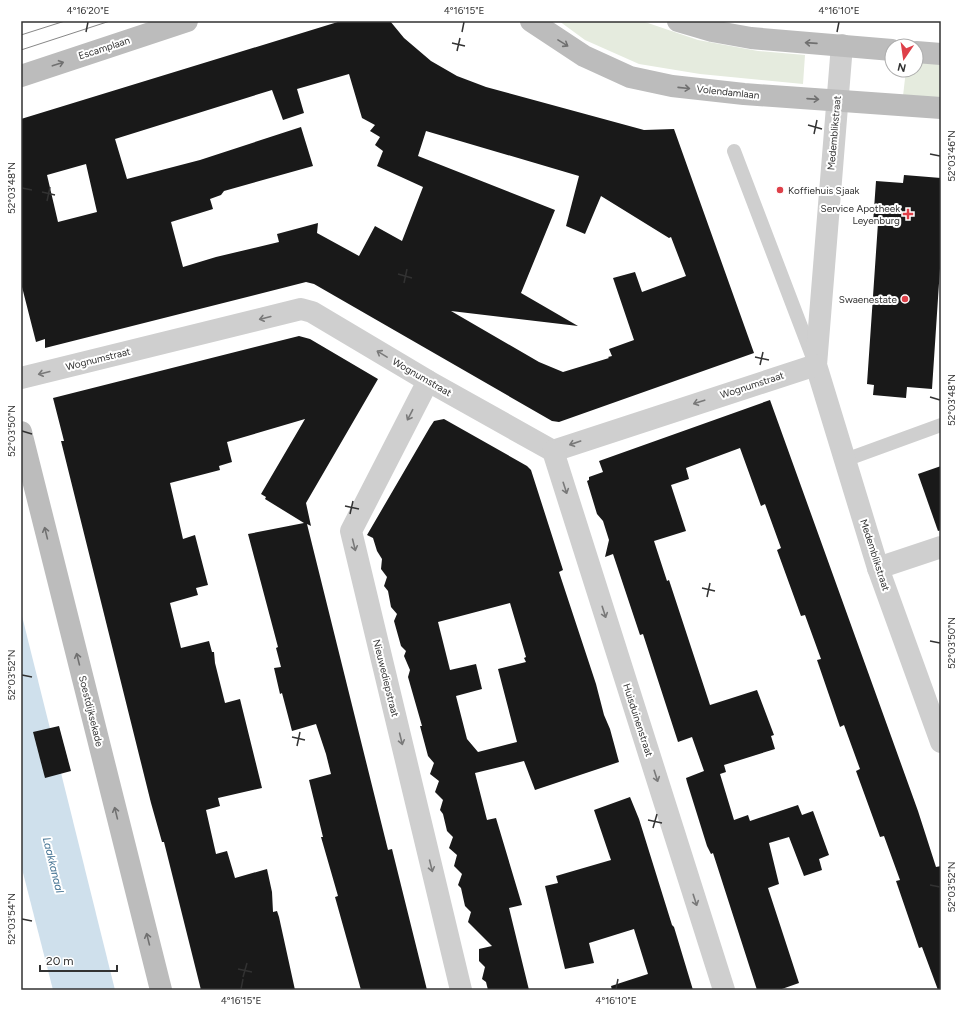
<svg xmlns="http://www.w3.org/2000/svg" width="962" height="1011" font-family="Figtree,sans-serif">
<rect width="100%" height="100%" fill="#fff"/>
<g fill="#e5ebde">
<polygon points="559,21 642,21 698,40 758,51 805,55 803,84 700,74 639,64 585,40"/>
<polygon points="916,60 941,62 941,98 903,96 906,70 916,70"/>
</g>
<polygon fill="#cfe0ec" points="21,612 115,990 53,990 21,865"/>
<g fill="#191919" fill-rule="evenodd">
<path d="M341,21H390L404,38L431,61L457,76L486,87L644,130L674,129L754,353L559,422L552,421L314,284L306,282L45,348V339L36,342L21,283V119ZM349,74L362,118L375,125L370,131L380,137L375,145L383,151L377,166L423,187L402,241L375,226L359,256L317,233L318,223L277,234L279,242L216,257L183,267L171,222L213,209L210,199L221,195L224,191L313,166L301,127L200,160L127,179L115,139L272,90L283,120L304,113L297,89ZM426,131L579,176L566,226L585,234L601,196L669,238L671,237L686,276L642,292L635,272L613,278L634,340L609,349L612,356L608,357L609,358L563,372L539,362L451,311L578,326L521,293L555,210L418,156ZM86,164L97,212L58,222L47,175Z"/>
<polygon points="904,175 941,178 941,253 932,389 907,387 906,398 873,395 874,385 867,384 878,223 873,223 876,181 903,183"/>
<polygon points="299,336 310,339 378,379 306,503 311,526 307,524 388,850 392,849 427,990 361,990 335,897 338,896 321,837 323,837 309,780 331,774 326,754 316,724 292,731 282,693 280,694 274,668 281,667 276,648 278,647 248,534 304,523 265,499 266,497 261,494 305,419 227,442 232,462 219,466 220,470 170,483 183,539 195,535 208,585 196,588 198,595 170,603 181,648 209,641 212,652 214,652 215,663 225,703 240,699 262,788 218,798 220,806 206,810 216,854 227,851 235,878 267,869 272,892 273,912 277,911 279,917 295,990 201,990 164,842 162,842 151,803 61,441 64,441 53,398"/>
<polygon points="770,400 918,811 936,867 941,866 941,990 938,990 922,947 919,948 896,881 900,880 884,836 880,837 856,771 860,769 844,725 840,727 817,660 821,659 805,615 801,616 777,550 781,548 765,504 761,506 740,448 686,468 689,479 671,485 686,531 654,541 667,581 669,580 710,705 757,690 774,735 771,736 775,749 724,765 726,772 720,774 734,820 748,815 750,821 798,805 802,815 813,811 829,855 819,859 822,870 804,876 789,837 769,843 779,884 768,888 799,983 779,990 757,990 713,853 711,854 707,846 687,782 686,778 704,771 692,737 678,742 643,634 640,635 613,554 605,557 609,540 603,521 597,514 587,481 589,480 589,477 603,472 599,461"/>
<path d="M444,419L527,466L531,470L563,570L559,572L596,684L604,715L610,729L619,762L535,790L524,761L475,773L487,820L496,818L522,905L509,908L529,990H488L486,982L482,979L485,967L479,961V949L492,946L468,922L471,912L465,906L461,888L458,885L462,874L454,866L457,855L449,848L453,837L447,831L443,814L440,810L443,800L435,792L439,781L430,774L434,763L428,756L420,726H422L408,677L410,670L404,656L406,651L401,646L394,621L397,614L391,607L388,591L384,586L387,577L381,569L382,559L377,551L373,538L367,535L430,427L434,421ZM510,603L526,657L524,658L526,662L498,669L517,742L478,752L467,739L456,696L482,689L476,664L450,670L438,622Z"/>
<polygon points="941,466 941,530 938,531 918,474"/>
<polygon points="59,726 71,771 45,778 33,732"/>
<polygon points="630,797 639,819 672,925 674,927 693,990 612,990 611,986 648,974 634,929 589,943 594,963 565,969 545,886 558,883 556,876 611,860 594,810"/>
</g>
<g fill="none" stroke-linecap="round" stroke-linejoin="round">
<g stroke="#cfcfcf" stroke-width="14">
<polyline points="734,151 813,358"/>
<polyline points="845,460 941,425"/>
</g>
<g stroke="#cfcfcf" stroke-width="22">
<polyline points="842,45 816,365 878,568 941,742"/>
<polyline points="21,378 301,309 312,312 428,381 553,451 816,365"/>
<polyline points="428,381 351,531 461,990"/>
<polyline points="553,451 724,990"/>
<polyline points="878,568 941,547"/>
</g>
<g stroke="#bcbcbc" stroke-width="22">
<polyline points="531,21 584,56 630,77 672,86 744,94 941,108"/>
<polyline points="678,21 712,31 751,38 892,50"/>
<polyline points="916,52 941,54"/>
<polyline points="21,76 187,21"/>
<polyline points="21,432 161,990"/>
</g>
<g stroke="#878787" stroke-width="1">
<polyline points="21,35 65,21"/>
<polyline points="21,50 110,21"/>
</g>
</g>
<defs><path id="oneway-shaft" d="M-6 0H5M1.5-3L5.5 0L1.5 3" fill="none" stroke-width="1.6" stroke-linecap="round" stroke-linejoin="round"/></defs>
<g stroke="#707070">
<use href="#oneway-shaft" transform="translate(563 43) rotate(32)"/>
<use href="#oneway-shaft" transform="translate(811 43) rotate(-176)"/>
<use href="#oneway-shaft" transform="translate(58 64) rotate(-18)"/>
<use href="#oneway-shaft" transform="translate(684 88) rotate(6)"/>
<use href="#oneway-shaft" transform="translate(813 99) rotate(4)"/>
<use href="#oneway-shaft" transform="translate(46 533) rotate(-104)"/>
<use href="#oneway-shaft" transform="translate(78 659) rotate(-104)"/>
<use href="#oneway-shaft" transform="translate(116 813) rotate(-104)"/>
<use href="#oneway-shaft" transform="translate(148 939) rotate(-104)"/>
</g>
<g stroke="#797979">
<use href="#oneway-shaft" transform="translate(265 318) rotate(166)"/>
<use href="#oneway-shaft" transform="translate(382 354) rotate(-149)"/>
<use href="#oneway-shaft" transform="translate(44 373) rotate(166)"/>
<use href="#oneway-shaft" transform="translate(699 402) rotate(162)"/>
<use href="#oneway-shaft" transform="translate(410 415) rotate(117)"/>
<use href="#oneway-shaft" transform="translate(575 443) rotate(161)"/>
<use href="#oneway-shaft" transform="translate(565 488) rotate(72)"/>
<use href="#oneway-shaft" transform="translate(354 545) rotate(76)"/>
<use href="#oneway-shaft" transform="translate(604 612) rotate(72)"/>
<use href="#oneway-shaft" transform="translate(401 739) rotate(76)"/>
<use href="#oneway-shaft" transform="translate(656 776) rotate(72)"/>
<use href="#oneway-shaft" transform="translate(431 866) rotate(76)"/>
<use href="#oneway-shaft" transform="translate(695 900) rotate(72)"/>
</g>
<path fill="none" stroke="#323232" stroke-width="1.5" d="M86,32L88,22M462,32L464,22M837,32L839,22M452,43L465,46M457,51L460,38M808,125L822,129M814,134L817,120M930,154L940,156M22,188L32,190M42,192L55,195M47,201L50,187M398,274L412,278M404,283L407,269M755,357L769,360M760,365L763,352M930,397L940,400M22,431L32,434M345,506L359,509M350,514L353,501M702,588L715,591M707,597L710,583M930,641L940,643M22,675L32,677M292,737L305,740M297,746L300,732M648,820L662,823M653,828L657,814M930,885L940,887M22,919L32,921M238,969L252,972M243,977L247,963M241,989L243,979M616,989L618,979"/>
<g fill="#de4049" stroke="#fff" stroke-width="1.5">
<circle cx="780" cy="190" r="4"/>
<path d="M906 208h4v4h4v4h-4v4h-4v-4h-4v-4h4z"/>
<circle cx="905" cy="299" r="4"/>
</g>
<g text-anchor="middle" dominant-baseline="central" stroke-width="4" stroke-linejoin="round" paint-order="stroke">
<g font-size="10" fill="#323232" stroke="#fff">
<text transform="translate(104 48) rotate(-18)">Escamplaan</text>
<text transform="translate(728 92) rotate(6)">Volendamlaan</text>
<text transform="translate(834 133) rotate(-85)">Medemblikstraat</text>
<text transform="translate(98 359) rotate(-14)">Wognumstraat</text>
<text transform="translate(422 377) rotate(30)">Wognumstraat</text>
<text transform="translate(752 385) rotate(-18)">Wognumstraat</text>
<text transform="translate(875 555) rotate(72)">Medemblikstraat</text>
<text transform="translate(386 678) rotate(76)">Nieuwediepstraat</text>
<text transform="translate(91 711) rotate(76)">Soestdijksekade</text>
<text transform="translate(638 720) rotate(72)">Huisduinenstraat</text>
</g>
<g font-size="10" fill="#323232" stroke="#fff" text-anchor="end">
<text x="788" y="190" text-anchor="start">Koffiehuis Sjaak</text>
<text x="900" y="208">Service Apotheek<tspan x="900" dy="12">Leyenburg</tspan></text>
<text x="897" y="299">Swaenestate</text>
</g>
<g font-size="11" font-style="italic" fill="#437292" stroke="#fff">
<text transform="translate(53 865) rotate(76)">Laakkanaal</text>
</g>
</g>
<rect width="962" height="1011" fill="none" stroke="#ffffff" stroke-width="44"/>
<g transform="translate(904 58) rotate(193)"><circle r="19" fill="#ffffff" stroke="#adadad"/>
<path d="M0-3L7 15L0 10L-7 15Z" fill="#de4049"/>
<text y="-6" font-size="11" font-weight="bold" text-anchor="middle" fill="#323232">N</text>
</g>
<path d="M40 965v6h77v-6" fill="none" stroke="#323232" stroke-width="2"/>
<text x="46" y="965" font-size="12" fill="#323232" stroke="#ffffff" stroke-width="3" paint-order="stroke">20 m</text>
<rect x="22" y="22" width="918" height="967" fill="none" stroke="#323232" stroke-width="1.5"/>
<g font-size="10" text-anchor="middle" fill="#323232">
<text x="88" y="14">4°16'20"E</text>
<text x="464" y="14">4°16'15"E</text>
<text x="839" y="14">4°16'10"E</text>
<text transform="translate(951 156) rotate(-90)" y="4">52°03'46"N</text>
<text transform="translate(11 188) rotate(-90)" y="4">52°03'48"N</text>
<text transform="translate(951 400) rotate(-90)" y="4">52°03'48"N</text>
<text transform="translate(11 431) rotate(-90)" y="4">52°03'50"N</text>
<text transform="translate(951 643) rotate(-90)" y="4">52°03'50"N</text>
<text transform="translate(11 675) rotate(-90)" y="4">52°03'52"N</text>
<text transform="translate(951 887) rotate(-90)" y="4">52°03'52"N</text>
<text transform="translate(11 919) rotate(-90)" y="4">52°03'54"N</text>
<text x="241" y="1004">4°16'15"E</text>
<text x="616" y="1004">4°16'10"E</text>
</g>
</svg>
